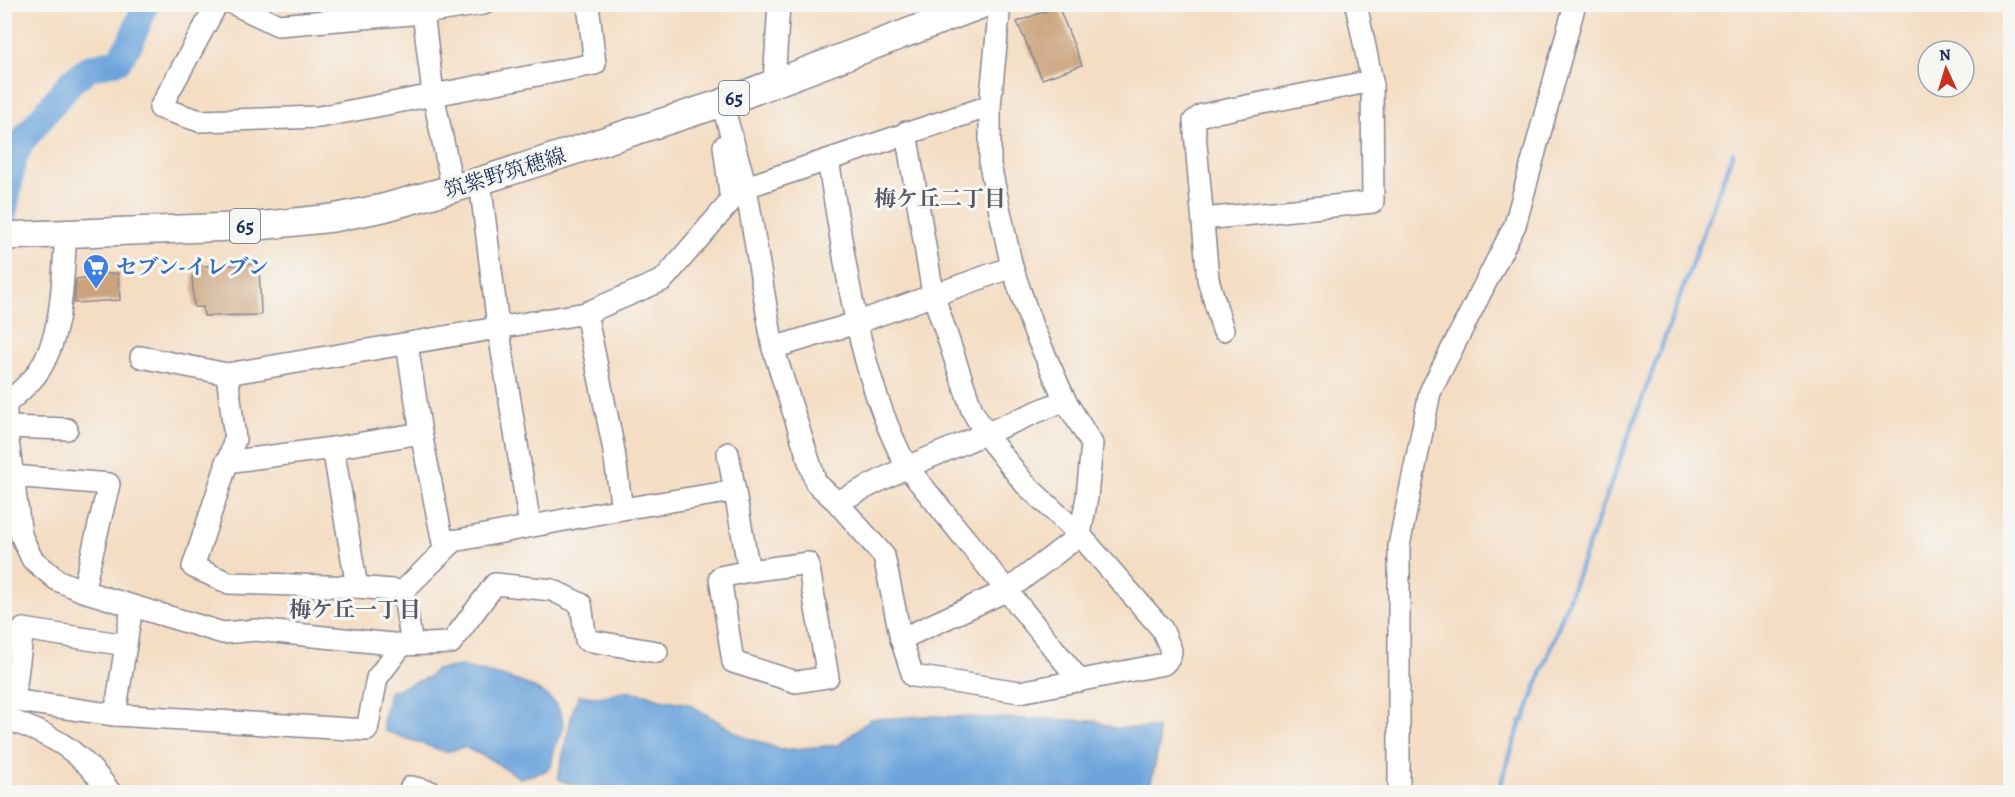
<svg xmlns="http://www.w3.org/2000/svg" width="2015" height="797" font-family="Alegreya,'Noto Serif JP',serif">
<rect width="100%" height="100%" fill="#f6f6f2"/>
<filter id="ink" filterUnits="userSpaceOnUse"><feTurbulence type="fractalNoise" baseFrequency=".0167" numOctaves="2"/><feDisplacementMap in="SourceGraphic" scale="12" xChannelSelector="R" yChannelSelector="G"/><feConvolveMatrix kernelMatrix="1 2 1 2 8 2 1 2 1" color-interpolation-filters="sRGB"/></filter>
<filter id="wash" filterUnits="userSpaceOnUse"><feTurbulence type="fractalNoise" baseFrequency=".008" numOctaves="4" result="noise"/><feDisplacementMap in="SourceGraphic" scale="24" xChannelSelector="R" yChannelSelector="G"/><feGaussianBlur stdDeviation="1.35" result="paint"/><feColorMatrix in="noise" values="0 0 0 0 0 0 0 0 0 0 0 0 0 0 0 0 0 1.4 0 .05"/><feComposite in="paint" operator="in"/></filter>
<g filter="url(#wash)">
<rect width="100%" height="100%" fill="#f4ddc3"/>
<g fill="#6ca4db" stroke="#446a9c" stroke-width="1.5">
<path d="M461,666C493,675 571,685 562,732C561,737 558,740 556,745C553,752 552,760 551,767L545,771L520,778L490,759L464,747L446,752L385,731L383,723L389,692L429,677L435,670Z"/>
<path d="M623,691L646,694L659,699L689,704L742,736L782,750L838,745L871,719L932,716L1096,721L1113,728H1157L1159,745L1149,792H605L562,781L558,778L574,706L579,695C595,699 607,696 623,691Z"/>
</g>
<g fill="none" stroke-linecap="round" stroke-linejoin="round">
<polyline stroke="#6ca4db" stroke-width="4.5" points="1498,792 1521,721 1524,720 1733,152"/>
<polyline stroke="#6ca4db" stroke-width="27" points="4,212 14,156 23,140 70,83 89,68 118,61 130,43 146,4"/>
</g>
<g id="blocks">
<g fill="#caa27b">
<polygon points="1058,6 1082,65 1042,79 1017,22"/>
<polygon points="259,264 261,315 204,316 203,307 194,307 192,275 201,274 201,266"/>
<polygon points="118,273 120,300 74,303 76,279 85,278 85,276"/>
</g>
</g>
</g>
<g filter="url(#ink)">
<use href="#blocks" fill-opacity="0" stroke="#888690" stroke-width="1.5"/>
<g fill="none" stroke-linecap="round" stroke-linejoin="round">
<g stroke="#888690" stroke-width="24">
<g id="minor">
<polyline points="217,4 160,108 200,121 319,117 595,64 588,4"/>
<polyline points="234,4 278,25 423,13 483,4"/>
<polyline points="422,4 433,94 453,190"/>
<polyline points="774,83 779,4"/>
<polyline points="722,103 746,187 773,348 816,483 837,502 884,556 901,639 913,676 1020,692 1164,664 1170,657 1171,650 1162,629 1080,535 1025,484 986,435 972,410 933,294 906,132"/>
<path d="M828,160C846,264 857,374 907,467L1080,681"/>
<polyline points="480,181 498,326 530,526"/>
<polyline points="746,187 990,106"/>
<polyline points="1203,219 1373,202 1372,81"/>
<path d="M66,235C62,280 64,336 36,375C28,385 16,395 6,404V427L21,535L32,559L57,580L83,591L223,633L256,630L402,645L451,643L495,584L552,590L581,604L586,640L657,652"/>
<polyline points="1223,330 1208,279 1194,121 1202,115 1372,81 1356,4"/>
<polyline points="407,344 421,433 443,543 622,509 613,445 586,313"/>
<polyline points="773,348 856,323 1012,267"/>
<polyline points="141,357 227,374"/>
<polyline points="6,427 67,429"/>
<polyline points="333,448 357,587"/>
<polyline points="728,453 749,571"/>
<polyline points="226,462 333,448 421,433"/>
<polyline points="12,476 109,484 83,591"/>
<polyline points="837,502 907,467 1065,400"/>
<polyline points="622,509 733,491"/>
<polyline points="455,540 403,591 357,587 229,583 193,567 235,439 227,374 586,313 663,280 731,201 724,146"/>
<polygon points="808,563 828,677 796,682 733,662 720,577 749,571"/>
<polyline points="403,591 412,644"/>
<polyline points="901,639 1008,590 1080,535 1087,497 1092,444 1065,400 1032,326 1012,267 990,165 990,106 1000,4"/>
<polyline points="4,699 115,715 367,730 377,678 402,645"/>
<polyline points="14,700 23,629 126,645"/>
<polyline points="115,715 132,606"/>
<path d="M4,718C53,735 80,750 110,792"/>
<polyline points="409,792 411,787 431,792"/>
<polyline points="1399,792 1399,546 1430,392 1515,225 1575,4"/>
</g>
</g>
<g stroke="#888690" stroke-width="30">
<polyline id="major" points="4,236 258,226 333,218 383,208 480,181 722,103 983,4"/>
</g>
<use href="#minor" stroke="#fff" stroke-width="21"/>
<use href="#major" stroke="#fff" stroke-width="27"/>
</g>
</g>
<defs>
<g id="supermarket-pin" transform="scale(1.35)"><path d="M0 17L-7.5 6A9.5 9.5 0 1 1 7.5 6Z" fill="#3f7fe0" stroke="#f6f6f2"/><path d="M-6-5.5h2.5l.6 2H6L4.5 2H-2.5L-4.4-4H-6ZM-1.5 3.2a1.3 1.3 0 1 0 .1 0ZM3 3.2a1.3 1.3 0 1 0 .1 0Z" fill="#fff"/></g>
</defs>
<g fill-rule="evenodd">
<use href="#supermarket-pin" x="96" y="267"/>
</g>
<g text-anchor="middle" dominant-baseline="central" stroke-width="6" stroke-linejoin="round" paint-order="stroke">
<g fill="#f6f6f2" stroke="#5d6b8a" stroke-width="1.5">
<rect x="719" y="81" width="30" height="34" rx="4.5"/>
<rect x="230" y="209" width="30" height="34" rx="4.5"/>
</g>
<g font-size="20" font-weight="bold" fill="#1b2f5e">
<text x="734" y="98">65</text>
<text x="245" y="226">65</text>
</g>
<g font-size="21" fill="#1b2f5e" stroke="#f6f6f2">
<text transform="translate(505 173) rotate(-17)">筑紫野筑穂線</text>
</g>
<g font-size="21" font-weight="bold" fill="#366cbe" stroke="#f6f6f2" text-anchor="start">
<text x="116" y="267">セブン-イレブン</text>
</g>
<g font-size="22" font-weight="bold" fill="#585768" stroke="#f6f6f2">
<text x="940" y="199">梅ケ丘二丁目</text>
<text x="355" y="610">梅ケ丘一丁目</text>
</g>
</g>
<rect width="2015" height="797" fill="none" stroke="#f6f6f2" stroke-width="24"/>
<g transform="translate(1946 69) rotate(356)"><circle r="28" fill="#f6f6f2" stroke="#9ea6b7" stroke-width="1.5"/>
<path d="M0-4.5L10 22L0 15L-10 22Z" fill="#c8321e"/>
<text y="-9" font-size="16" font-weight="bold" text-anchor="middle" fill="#1b2f5e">N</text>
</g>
</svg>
